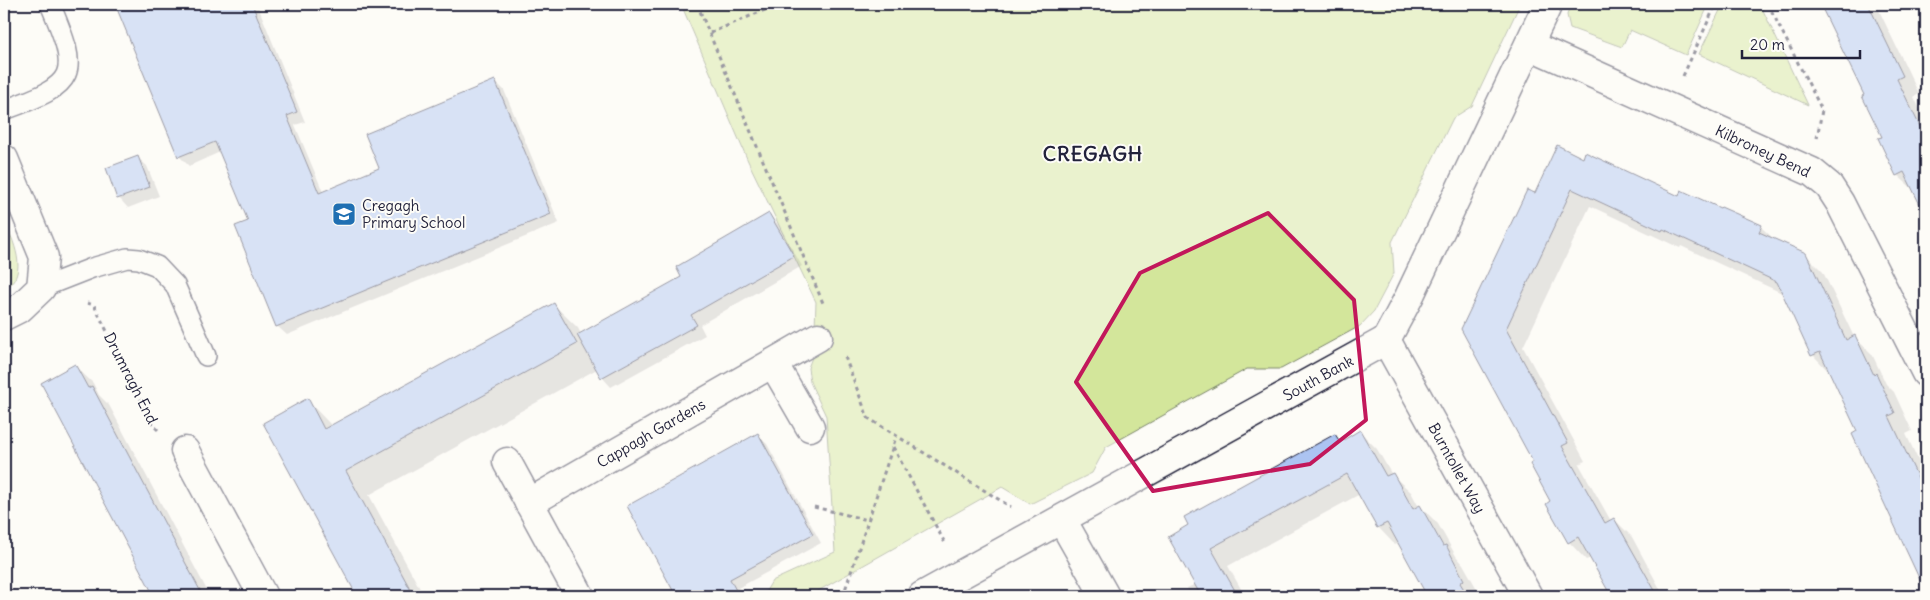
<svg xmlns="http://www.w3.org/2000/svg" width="1930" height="600" font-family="Delius,sans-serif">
<rect width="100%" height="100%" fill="#fdfcf7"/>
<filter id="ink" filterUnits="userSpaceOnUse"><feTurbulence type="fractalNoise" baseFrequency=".02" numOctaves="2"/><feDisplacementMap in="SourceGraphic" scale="10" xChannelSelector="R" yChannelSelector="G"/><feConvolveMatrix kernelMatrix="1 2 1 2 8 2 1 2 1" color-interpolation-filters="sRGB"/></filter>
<g filter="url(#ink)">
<g fill="#d3e69b" stroke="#7a846b">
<polygon points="681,4 1520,4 1472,106 1453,118 1392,242 1394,273 1374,311 1360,326 1281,369 1247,369 1106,447 1092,473 1030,504 1002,487 809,596 763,596 772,581 835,552 826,416 810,382 808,368 814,352 816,302 748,161"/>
<polygon points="1570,4 1709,4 1686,55 1630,30 1622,47 1570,28 1567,15"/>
<polygon points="1723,4 1760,4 1808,105 1699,54"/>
<path d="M4,219C12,239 31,275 4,289Z"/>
</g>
<g fill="#0003">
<polygon points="116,4 257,4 305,122 295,125 323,192 381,169 495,81 504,90 559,223 287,335 277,326 249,222 220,152 189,166 179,156"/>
<polygon points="1822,4 1876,4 1919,94 1914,97 1926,122 1926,215 1916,192 1897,175 1866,95"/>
<polygon points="137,157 147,166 159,196 128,208 119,198"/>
<polygon points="1583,159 1680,197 1761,227 1775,240 1805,254 1823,272 1854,337 1872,354 1886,384 1894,392 1912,431 1906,434 1926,477 1926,572 1830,373 1813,355 1784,294 1681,246 1680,248 1590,206 1523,347 1585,461 1579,464 1611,521 1614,519 1632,537 1664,596 1612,596 1591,558 1586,560 1569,542 1535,462 1462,329 1535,194"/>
<polygon points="769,215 778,224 802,266 700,325 705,335 611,387 602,377 597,369 369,495 424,596 358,596 264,423 307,400 332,426 554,305 578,328 581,334 683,277"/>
<polygon points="75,366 93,383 99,395 109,405 210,596 155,596 43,383"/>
<polygon points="1360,432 1377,449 1392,475 1411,492 1419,507 1420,506 1438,524 1456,556 1463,564 1481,596 1428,596 1399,543 1395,545 1378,527 1360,494 1228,566 1245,596 1191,596 1187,588 1196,584 1170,537 1335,435 1342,442"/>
<polygon points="757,435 767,444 821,543 738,588 743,596 678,596 629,507"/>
</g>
<g fill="#acc4f2" stroke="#22223b">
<polygon points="115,4 252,4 297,112 287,116 319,193 379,168 365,134 495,80 551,214 276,327 235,226 248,221 215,142 178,157"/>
<polygon points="1820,4 1868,4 1903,76 1897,79 1926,139 1926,217 1904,172 1896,176 1878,138 1882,137 1862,96 1864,95"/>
<polygon points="1557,145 1583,158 1585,152 1679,196 1681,190 1720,208 1721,207 1762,225 1759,232 1806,253 1846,340 1855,335 1874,375 1876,373 1895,413 1889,416 1926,495 1926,593 1852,434 1857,431 1820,352 1811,356 1777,282 1663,229 1662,231 1572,189 1506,329 1568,443 1562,446 1605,523 1614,518 1658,596 1611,596 1578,537 1568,543 1546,504 1550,501 1530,464 1533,462 1461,329 1527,190 1535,193"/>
<polygon points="138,156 150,187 117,199 106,168"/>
<polygon points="769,213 794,256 691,315 697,325 601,378 577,335 681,277 676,267"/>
<polygon points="554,303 577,344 346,471 414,596 357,596 263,423 308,398 324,429"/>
<polygon points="75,364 88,388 92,386 203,596 154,596 41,383"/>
<polygon points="1360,430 1386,476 1393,473 1413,509 1420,505 1443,546 1446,545 1464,580 1460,583 1468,596 1427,596 1387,523 1377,528 1347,474 1211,548 1238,596 1201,596 1168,537 1188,525 1184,517 1335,434 1340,442"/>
<polygon points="758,433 813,534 730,579 739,596 676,596 627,506"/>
</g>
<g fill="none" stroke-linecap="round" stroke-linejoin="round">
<g stroke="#22223b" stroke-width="22">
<g id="lane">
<path d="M4,110C77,84 81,76 50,4"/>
<polyline points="41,288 92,268 127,258 139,259 157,266 175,285 206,356"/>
</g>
</g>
<g stroke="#22223b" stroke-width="31">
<g id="street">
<polyline points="1529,45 1812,172 1829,186 1840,203 1926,373"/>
<polyline points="4,159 44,257 41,288 20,308 4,316"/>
<polyline points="1386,340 1528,596"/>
<polyline points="773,363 810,427"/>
<polyline points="185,451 263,596"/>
<polyline points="507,462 580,596"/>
<polyline points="529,503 818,337"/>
<polyline points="1062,520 1105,596"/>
<polyline points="922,596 1386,340 1409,297 1548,4"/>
</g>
</g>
<g stroke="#22223b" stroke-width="3" stroke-dasharray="4 4" stroke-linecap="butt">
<polyline points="697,4 823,303"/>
<polyline points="1768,4 1822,110 1817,138"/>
<polyline points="710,33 779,4"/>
<polyline points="1683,76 1716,4"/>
<polyline points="87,303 94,305 154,426 158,430"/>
<polyline points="845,357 868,418 1011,507"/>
<polyline points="893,447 945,543"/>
<polyline points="814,507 868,520"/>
<polyline points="843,596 896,437"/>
</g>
<use href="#lane" stroke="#fdfcf7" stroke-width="19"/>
<use href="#street" stroke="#fdfcf7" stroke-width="28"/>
</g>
</g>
<path d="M0 0H1930V600H0ZM1268,213L1354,300L1366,420L1310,464L1153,491L1076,382L1140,273Z" fill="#fdfcf7" fill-opacity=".55" fill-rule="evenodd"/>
<path fill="none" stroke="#c2185b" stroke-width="4" stroke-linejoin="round" d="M1268,213L1354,300L1366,420L1310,464L1153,491L1076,382L1140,273Z"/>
<defs>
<g id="school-square" transform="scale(1.25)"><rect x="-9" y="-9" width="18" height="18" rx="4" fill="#1f6fb2" stroke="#fdfcf7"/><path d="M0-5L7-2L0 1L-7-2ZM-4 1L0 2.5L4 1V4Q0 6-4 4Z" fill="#fff"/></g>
</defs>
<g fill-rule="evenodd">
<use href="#school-square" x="344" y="214"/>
</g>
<g text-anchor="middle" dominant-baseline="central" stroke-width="4" stroke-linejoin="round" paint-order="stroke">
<g font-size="15" fill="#22223b" stroke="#fdfcf7">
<text transform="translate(1763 151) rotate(25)">Kilbroney Bend</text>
<text transform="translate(131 378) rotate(63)">Drumragh End</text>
<text transform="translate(1318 378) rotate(-29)">South Bank</text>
<text transform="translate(651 433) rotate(-30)">Cappagh Gardens</text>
<text transform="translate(1457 468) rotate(61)">Burntollet Way</text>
</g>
<g font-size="15" fill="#22223b" stroke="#fdfcf7" text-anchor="start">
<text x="362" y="205">Cregagh<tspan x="362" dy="17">Primary School</tspan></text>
</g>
<g font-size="20" font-weight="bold" letter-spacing="1" fill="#22223b" stroke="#fdfcf7">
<text x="1093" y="153">CREGAGH</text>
</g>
</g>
<rect width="1930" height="600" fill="none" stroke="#fdfcf7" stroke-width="20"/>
<rect x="10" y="10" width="1910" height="580" fill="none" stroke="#22223b" stroke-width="2" filter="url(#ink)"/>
<path d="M1742 50v8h118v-8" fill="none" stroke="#22223b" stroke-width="2.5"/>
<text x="1750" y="50" font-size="15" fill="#22223b" stroke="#fdfcf7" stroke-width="4" paint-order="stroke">20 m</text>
</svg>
